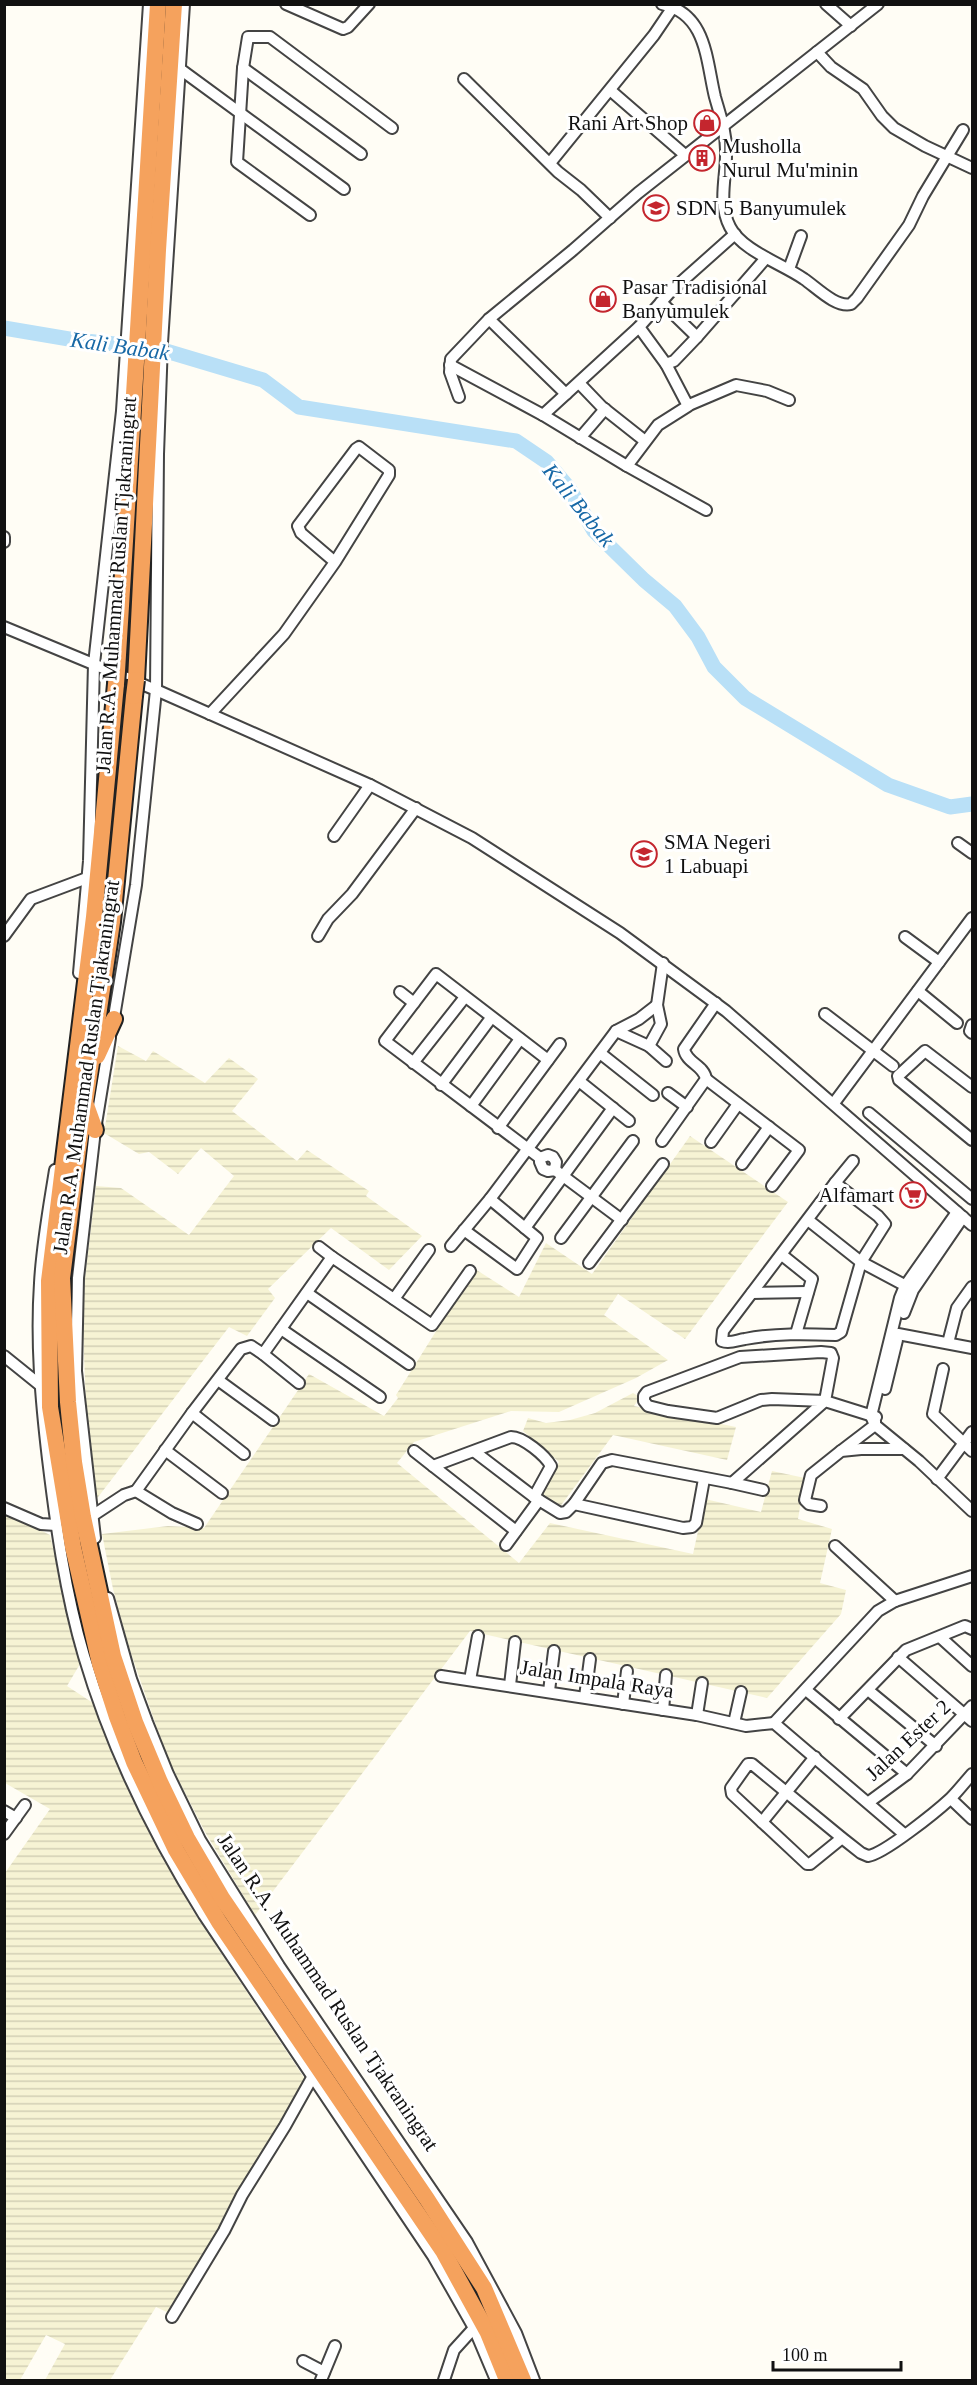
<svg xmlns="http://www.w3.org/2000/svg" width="977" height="2385" font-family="Georgia,serif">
<defs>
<pattern id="farmland-rules" width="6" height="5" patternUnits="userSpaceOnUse" patternTransform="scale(1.5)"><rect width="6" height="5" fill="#f6f3d4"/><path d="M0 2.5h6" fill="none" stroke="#d2cfb5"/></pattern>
</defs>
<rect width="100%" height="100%" fill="#fffdf5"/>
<g fill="url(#farmland-rules)">
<polygon points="118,1046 146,1061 153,1051 205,1083 229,1058 258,1079 232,1111 297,1161 307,1150 369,1191 366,1196 422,1236 389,1270 331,1228 268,1289 275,1298 247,1336 229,1327 95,1501 87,1433 82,1302 96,1186 121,1188 189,1235 234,1176 201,1148 178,1174 149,1152 139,1154 104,1133"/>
<polygon points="690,1136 788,1202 685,1339 618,1294 604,1315 668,1360 636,1378 559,1412 511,1411 414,1442 397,1463 519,1563 550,1523 693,1554 705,1499 761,1512 772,1471 805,1478 798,1519 832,1529 820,1583 846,1590 841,1614 767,1698 470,1631 255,1915 205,1832 167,1757 128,1645 113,1589 102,1534 168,1526 204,1528 309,1374 384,1416 398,1398 396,1395 475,1269 519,1297 546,1243 592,1274"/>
<polygon points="633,1393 640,1397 634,1406 736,1427 727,1460 613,1435 559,1508 540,1494 559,1462 523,1431 528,1418 546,1423 570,1420 595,1413"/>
<polygon points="5,1512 50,1535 80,1664 67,1686 93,1703 115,1762 148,1830 193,1911 307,2082 171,2314 156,2307 110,2380 45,2380 65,2344 46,2335 20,2380 5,2380 5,1873 50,1809 5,1783"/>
</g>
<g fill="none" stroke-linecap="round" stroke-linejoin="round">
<polyline stroke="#b9e0f7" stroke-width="15" points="4,328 75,340 156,348 263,380 299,407 516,441 547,462 569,488 594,531 644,580 675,606 698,637 714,667 745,698 888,785 950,807 972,804"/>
<g stroke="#444" stroke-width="14">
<g id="minor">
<polyline points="286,4 343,29 348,27 369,4"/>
<path d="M662,4C707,14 706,60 715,97C720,115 726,131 726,150C727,176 717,202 730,227C742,251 783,264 804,279C816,287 836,308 851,304L857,298L909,225L923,196L963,130"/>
<polyline points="826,4 851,26"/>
<polyline points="817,52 831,67 863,89 882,116 894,128 925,146 972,168"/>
<polyline points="243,68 361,154"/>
<polyline points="180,69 344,189"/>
<polyline points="464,79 558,172 581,190 610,218"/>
<polyline points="610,90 685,155"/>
<polyline points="550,163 654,35 675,4"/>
<polyline points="310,215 237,162 243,68 248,37 270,37 392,128"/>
<polyline points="789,269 801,236"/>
<polyline points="661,302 697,337 766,258"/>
<polyline points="489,319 566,394"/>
<polyline points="639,327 666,364 674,361 697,337"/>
<polyline points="450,365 543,415 627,466 706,510"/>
<polyline points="579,383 602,407 645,441"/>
<polyline points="459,397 450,372 451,359 489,319 573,250 638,193 878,4"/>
<polyline points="689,405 736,385 767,391 789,400"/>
<polyline points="543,415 639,327 671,291 735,234"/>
<polyline points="580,438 605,409"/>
<polyline points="627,466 658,425 688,406 666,364"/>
<polyline points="4,537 4,542"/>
<polyline points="4,627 156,690 370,785 472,838 620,933 726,1011 972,1225"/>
<polyline points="210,714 284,634 335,562 301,533 298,526 356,449 359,447 389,470 389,475 335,562"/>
<polyline points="334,836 370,785"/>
<polyline points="958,843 972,853"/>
<polyline points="4,936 31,899 87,878"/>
<polyline points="318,936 328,919 352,894 416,808"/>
<polyline points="905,937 939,962"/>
<polyline points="79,973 89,861 94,664 122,411 149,4"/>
<polyline points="918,991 957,1023"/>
<polyline points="400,992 414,1003"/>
<polyline points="825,1014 893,1066"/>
<polyline points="113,1023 136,885 156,690 158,454 162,343 184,4"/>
<polyline points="972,1025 970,1031 972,1033"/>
<polyline points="616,1031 649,1046 666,1061"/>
<polyline points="649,1046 661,1024 657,1005 663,963"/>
<polyline points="600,1053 653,1095"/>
<polyline points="548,1060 436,974 385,1041 540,1158 540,1162 543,1169 548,1171 555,1170 622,1220"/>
<polyline points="413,1063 465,997"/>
<polyline points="706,1079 799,1150 772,1186"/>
<polyline points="579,1081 629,1121"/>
<polyline points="441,1085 491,1018"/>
<polyline points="972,1087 925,1051 898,1076 899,1080 972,1140"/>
<polyline points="668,1093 687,1107"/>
<polyline points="834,1103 972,918"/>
<polyline points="471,1106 520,1039"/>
<polyline points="869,1113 972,1199"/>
<polyline points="498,1128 560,1044"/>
<path d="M662,1141L706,1079C704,1065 686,1063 684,1049L716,1003"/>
<polyline points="711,1142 738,1104"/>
<polyline points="540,1158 548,1155 553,1157 556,1162 555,1170"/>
<polyline points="742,1164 769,1127"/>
<path d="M55,1170C49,1208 42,1245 40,1283C36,1342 41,1400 48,1459C56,1525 65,1592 84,1656C111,1747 153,1834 204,1915L433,2256L474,2328L496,2380"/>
<path d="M835,1183L878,1216L885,1224L861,1262L841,1332L836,1335C806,1334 775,1333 745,1339C737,1340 730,1344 722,1341L723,1331Z"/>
<polyline points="835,1183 853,1161"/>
<polyline points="957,1212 905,1286 900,1298 871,1416 875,1425 919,1461 972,1511"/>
<polyline points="808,1220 861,1262 910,1288"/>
<polyline points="525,1228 613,1108"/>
<polyline points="464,1230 517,1269 537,1238 490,1199"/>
<polyline points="561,1238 633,1141"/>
<polyline points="451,1246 490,1199 616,1031 639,1019 657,1005"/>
<polyline points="319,1247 332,1257"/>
<polyline points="782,1255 812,1279 796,1334"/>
<polyline points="589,1263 663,1164"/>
<polyline points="307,1293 409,1364"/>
<polyline points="752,1293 808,1292"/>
<polyline points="394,1299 429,1250"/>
<polyline points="904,1313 913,1290 963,1217"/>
<polyline points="281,1329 380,1397"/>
<polyline points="898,1334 972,1348"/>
<polyline points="948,1343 957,1308 972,1287"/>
<polyline points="263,1354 299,1383"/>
<polyline points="4,1356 40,1385"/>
<polyline points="943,1369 933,1414 972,1451"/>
<polyline points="218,1380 273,1420"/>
<polyline points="885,1389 897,1340"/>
<polyline points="192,1413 244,1454"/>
<polyline points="165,1450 222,1493"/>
<polyline points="414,1451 433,1466"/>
<polyline points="841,1451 875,1425 875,1421"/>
<polyline points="475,1452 534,1497 560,1513 566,1512 574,1504 602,1463 612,1460 732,1483 825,1401 833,1358 831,1353 821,1352 740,1357 647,1392 644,1396 644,1401 648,1406 668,1411 717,1418 761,1400 772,1399 825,1401 876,1417"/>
<polyline points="937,1479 972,1432"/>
<polyline points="732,1483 763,1490"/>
<polyline points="574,1504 683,1528 692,1527 696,1523 704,1479"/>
<polyline points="821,1506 809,1504 805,1500 811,1475 841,1451 861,1449 904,1449"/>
<polyline points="4,1508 41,1524 56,1525"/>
<polyline points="92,1516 124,1495 136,1491"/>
<polyline points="197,1524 172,1513 136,1491 192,1413 241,1349 251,1346 263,1354 332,1257 432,1325 470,1271"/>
<path d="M516,1531L433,1466L511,1437C523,1437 545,1455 551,1466L534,1497"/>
<polyline points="95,1538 76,1371 78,1278 95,1130 110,1038"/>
<polyline points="506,1545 539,1500"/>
<polyline points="835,1546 895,1601"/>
<polyline points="108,1598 131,1679 147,1722 168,1774 200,1840 279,1966 467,2242 516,2333 534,2380"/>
<polyline points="940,1637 972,1666"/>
<polyline points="898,1657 972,1721"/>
<polyline points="441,1676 697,1715 746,1726 774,1723 904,1834"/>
<polyline points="470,1680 478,1636"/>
<polyline points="510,1685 515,1642"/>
<polyline points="806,1690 907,1774"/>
<polyline points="868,1690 936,1746"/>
<polyline points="549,1691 554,1651"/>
<polyline points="585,1697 590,1659"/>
<polyline points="623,1704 627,1671"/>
<polyline points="663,1710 666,1675"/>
<polyline points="697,1715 702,1683"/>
<polyline points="839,1719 906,1650 965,1626 972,1629"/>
<polyline points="734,1723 741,1692"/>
<polyline points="774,1723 878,1611 895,1601 972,1576"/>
<polyline points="951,1799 972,1819"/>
<polyline points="869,1802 907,1774 972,1706"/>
<polyline points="4,1811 16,1818"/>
<polyline points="762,1822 815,1757"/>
<polyline points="4,1834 25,1805"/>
<path d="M842,1838L810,1864H807L732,1794L731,1788L748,1764H752L842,1838L861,1853L868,1856C884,1854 937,1811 950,1799C958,1791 965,1782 972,1774"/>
<polyline points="172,2317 224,2231 242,2195 285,2126 313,2076"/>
<polyline points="303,2361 324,2372"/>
<polyline points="321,2380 335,2346"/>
<polyline points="444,2380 454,2350 474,2328"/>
</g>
</g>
<g stroke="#222" stroke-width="20">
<g id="highway">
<polyline points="117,671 158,4"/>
<polyline points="136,680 158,250 174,4"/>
<polyline points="116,684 94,917 49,1281 50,1407 73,1547 100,1664 117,1717 134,1762 176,1850 219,1922 443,2251 488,2333 507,2380"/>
<polyline points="134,696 112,922 78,1150 62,1278 68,1402 74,1462 83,1517 113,1656 135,1722 160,1782 187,1838 222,1898 427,2199 484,2288 523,2380"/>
<polyline points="97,1056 114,1019"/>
<polyline points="86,1105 95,1130"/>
</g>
</g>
<use href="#minor" stroke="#fff" stroke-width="10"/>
<use href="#highway" stroke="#f5a25d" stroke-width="16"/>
<g stroke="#222" stroke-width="20" stroke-linecap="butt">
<g id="highway-bridge">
<polyline points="116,684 117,671"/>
<polyline points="134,696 136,680"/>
</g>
</g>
<use href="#highway-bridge" stroke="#f5a25d" stroke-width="16"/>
</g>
<defs>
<g id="shop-ring" transform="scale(1.35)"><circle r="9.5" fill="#fff" stroke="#c4262e" stroke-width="1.5"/><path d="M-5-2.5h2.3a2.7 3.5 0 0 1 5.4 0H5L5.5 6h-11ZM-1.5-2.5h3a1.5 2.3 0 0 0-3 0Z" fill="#c4262e"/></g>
<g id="building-ring" transform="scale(1.35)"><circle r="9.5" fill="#fff" stroke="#c4262e" stroke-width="1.5"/><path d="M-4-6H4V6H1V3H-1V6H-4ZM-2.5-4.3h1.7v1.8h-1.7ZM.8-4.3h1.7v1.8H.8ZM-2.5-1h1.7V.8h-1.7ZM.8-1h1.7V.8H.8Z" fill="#c4262e"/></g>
<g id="school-ring" transform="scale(1.35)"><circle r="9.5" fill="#fff" stroke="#c4262e" stroke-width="1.5"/><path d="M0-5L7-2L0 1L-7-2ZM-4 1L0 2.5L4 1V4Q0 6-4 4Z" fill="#c4262e"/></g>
<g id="supermarket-ring" transform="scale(1.35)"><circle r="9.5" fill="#fff" stroke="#c4262e" stroke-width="1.5"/><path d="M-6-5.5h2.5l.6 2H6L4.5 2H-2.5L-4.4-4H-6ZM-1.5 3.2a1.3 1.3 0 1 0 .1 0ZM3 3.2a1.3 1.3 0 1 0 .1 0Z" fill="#c4262e"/></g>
</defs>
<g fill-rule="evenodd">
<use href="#shop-ring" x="707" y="123"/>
<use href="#building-ring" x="702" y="158"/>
<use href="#school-ring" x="656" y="208"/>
<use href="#shop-ring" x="603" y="299"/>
<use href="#school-ring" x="644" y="854"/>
<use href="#supermarket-ring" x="913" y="1195"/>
</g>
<g text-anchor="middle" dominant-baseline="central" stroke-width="6" stroke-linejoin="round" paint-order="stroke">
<g font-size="21" fill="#111" stroke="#fff" text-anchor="start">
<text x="688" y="123" text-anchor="end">Rani Art Shop</text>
<text x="722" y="146">Musholla<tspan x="722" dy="24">Nurul Mu'minin</tspan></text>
<text x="676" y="208">SDN 5 Banyumulek</text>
<text x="622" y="287">Pasar Tradisional<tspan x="622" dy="24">Banyumulek</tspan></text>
<text x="664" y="842">SMA Negeri<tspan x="664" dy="24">1 Labuapi</tspan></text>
<text x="894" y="1195" text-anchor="end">Alfamart</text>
</g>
<g font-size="21" fill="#111" stroke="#fff">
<text transform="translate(116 585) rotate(-86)">Jalan R.A. Muhammad Ruslan Tjakraningrat</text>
<text transform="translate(86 1067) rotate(-82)">Jalan R.A. Muhammad Ruslan Tjakraningrat</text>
<text transform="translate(597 1679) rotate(9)">Jalan Impala Raya</text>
<text transform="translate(908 1740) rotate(-43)">Jalan Ester 2</text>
<text transform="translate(328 1992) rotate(56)">Jalan R.A. Muhammad Ruslan Tjakraningrat</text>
</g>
<g font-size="22" font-style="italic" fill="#1768a6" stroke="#fff">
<text transform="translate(120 346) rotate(8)">Kali Babak</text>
<text transform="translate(579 505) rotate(51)">Kali Babak</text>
</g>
</g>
<rect width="977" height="2385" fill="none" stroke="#111111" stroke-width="12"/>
<path d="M773 2361v9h128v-9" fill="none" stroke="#111111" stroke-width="3"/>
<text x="782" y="2361" font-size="18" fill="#111111" stroke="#ffffff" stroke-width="4.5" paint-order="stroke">100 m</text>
</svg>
